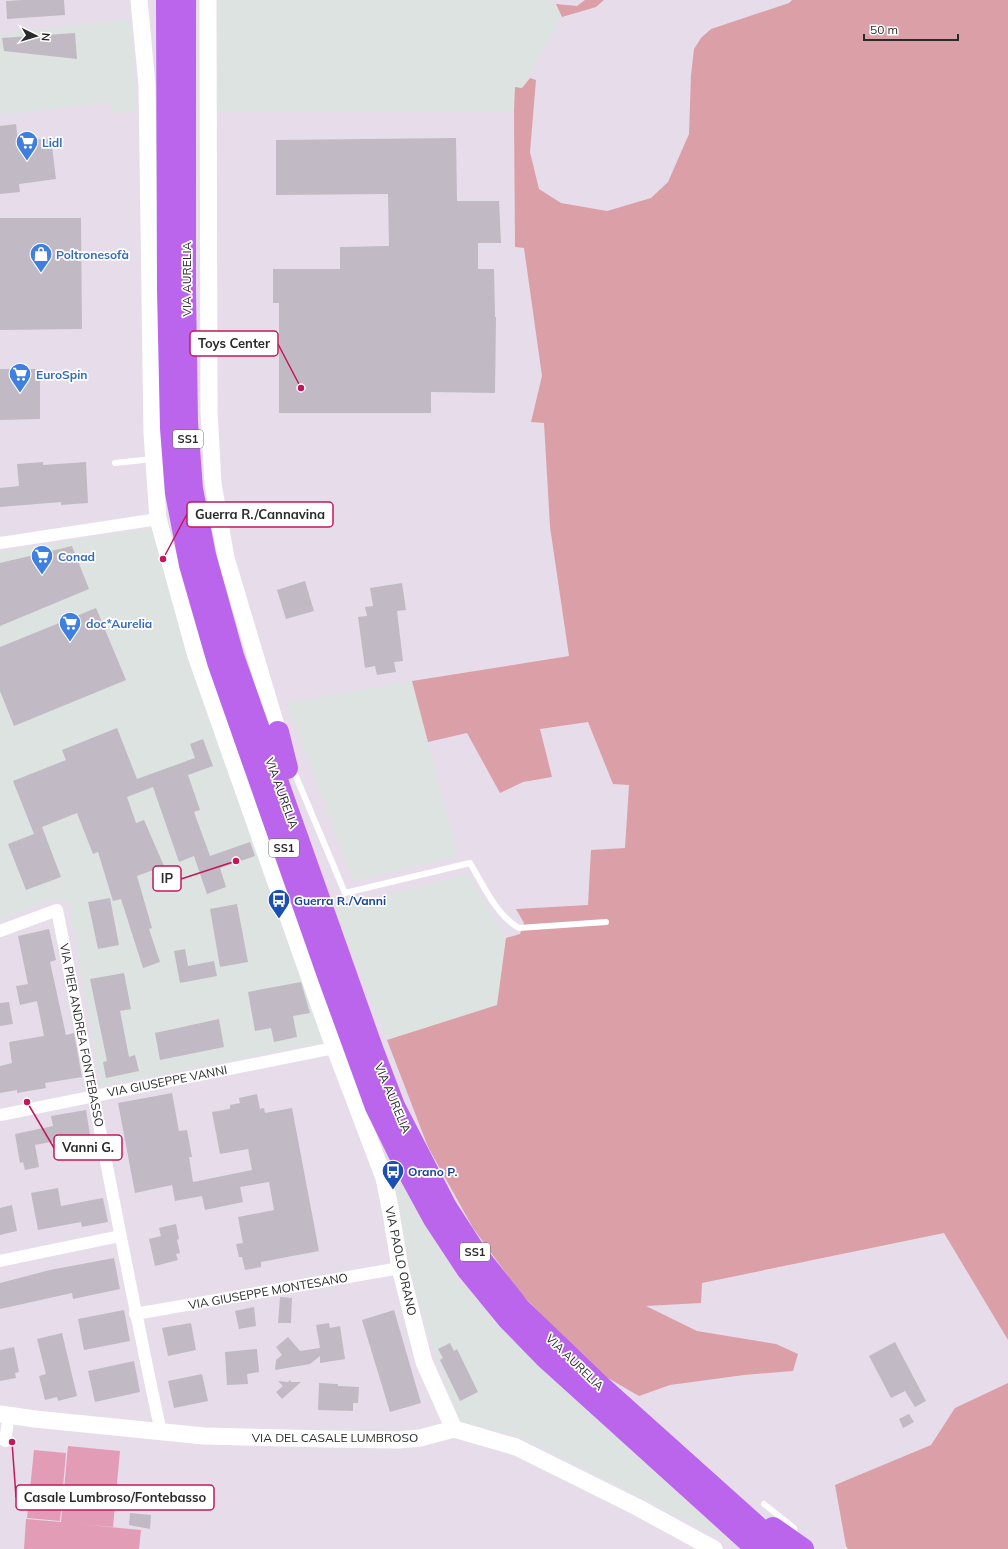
<svg xmlns="http://www.w3.org/2000/svg" width="1008" height="1549" font-family="Mulish,sans-serif">
<rect width="100%" height="100%" fill="#e7ddea"/>
<g fill="#dde3e0">
<polygon points="217,0 548,0 556,4 562,17 522,88 515,87 514,111 216,112"/>
<polygon points="130,19 137,110 113,114 111,102 0,115 0,34"/>
<polygon points="153,528 324,1042 101,1086 68,901 47,901 0,920 0,552"/>
<polygon points="412,681 458,856 353,881 287,703"/>
<polygon points="468,874 506,938 498,1005 387,1040 335,909 344,901 365,901"/>
<polygon points="392,1169 439,1245 459,1281 728,1541 517,1435 460,1422 429,1336 411,1274"/>
</g>
<g fill="#db9fa8">
<polygon points="585,0 604,0 596,7 562,17 556,4 577,6"/>
<polygon points="792,0 1008,0 1008,1340 944,1233 702,1283 701,1303 646,1306 697,1331 776,1344 798,1354 793,1371 744,1375 670,1385 639,1396 601,1374 521,1294 473,1228 428,1147 387,1040 497,1005 506,938 520,934 524,923 516,909 588,905 591,850 625,848 629,785 613,784 588,722 540,729 552,777 523,782 500,793 467,733 428,742 412,681 569,656 550,527 544,423 531,422 542,376 524,248 515,247 514,111 515,87 522,88 530,78 536,80 530,152 539,189 561,203 607,211 651,198 668,182 689,134 691,75 694,49 701,38 711,29 789,3"/>
<polygon points="1008,1383 1008,1549 848,1549 846,1546 835,1485 931,1445 955,1408"/>
</g>
<g fill="#e29cb6">
<polygon points="68,1446 120,1451 113,1527 78,1524 141,1530 139,1549 24,1549 26,1519 61,1522"/>
<polygon points="34,1450 66,1453 60,1521 27,1518"/>
</g>
<g fill="#c1b9c3">
<polygon points="22,0 64,0 65,15 7,19 6,1"/>
<polygon points="75,33 77,59 4,51 2,38"/>
<polygon points="16,124 18,142 51,138 56,179 19,184 20,192 0,194 0,126"/>
<polygon points="456,138 457,201 499,201 501,243 478,243 478,269 494,269 495,317 496,317 495,393 431,392 431,413 279,413 279,303 273,303 273,269 340,269 340,247 389,246 388,194 276,195 276,140"/>
<polygon points="0,218 81,218 82,329 0,330"/>
<polygon points="0,369 40,369 40,419 0,420"/>
<polygon points="43,462 43,465 86,462 88,503 61,505 61,502 0,507 0,488 19,486 17,464"/>
<polygon points="72,546 89,589 0,626 0,563"/>
<polygon points="305,581 314,611 286,619 277,590"/>
<polygon points="402,583 406,610 397,611 403,661 394,662 396,672 377,675 375,666 365,668 358,617 367,616 365,607 373,606 370,588"/>
<polygon points="96,608 126,680 14,726 0,691 0,647"/>
<polygon points="117,728 137,779 195,758 190,744 203,739 213,766 188,775 200,810 194,812 210,856 250,842 255,856 220,868 226,887 207,894 194,856 179,862 153,787 127,797 136,823 144,820 164,866 137,876 152,928 149,929 160,962 143,968 121,899 113,901 98,852 93,854 77,813 42,827 61,877 26,890 8,844 34,834 13,781 66,760 62,750"/>
<polygon points="110,898 119,945 98,949 88,902"/>
<polygon points="237,904 248,962 220,967 210,909"/>
<polygon points="49,929 56,960 50,962 66,1035 74,1033 82,1077 45,1083 46,1088 17,1093 17,1090 0,1093 0,1066 12,1063 9,1042 44,1036 37,1001 20,1005 16,986 28,984 18,936"/>
<polygon points="185,949 188,966 214,961 217,976 180,983 174,951"/>
<polygon points="124,973 131,1009 120,1011 129,1057 135,1055 139,1071 106,1078 103,1062 107,1061 90,979"/>
<polygon points="301,982 310,1013 293,1016 297,1037 274,1042 271,1028 255,1031 248,992"/>
<polygon points="9,1002 13,1024 0,1026 0,1003"/>
<polygon points="219,1019 224,1047 160,1060 155,1033"/>
<polygon points="172,1093 179,1131 187,1130 192,1157 189,1157 193,1182 252,1170 248,1149 220,1154 212,1112 230,1109 230,1105 240,1103 239,1098 257,1094 260,1109 264,1108 265,1113 292,1108 319,1251 261,1262 261,1267 245,1270 242,1257 239,1257 236,1244 243,1243 238,1217 274,1210 269,1182 240,1187 243,1202 205,1210 202,1196 175,1201 172,1185 135,1193 118,1103"/>
<polygon points="86,1110 91,1141 57,1148 56,1141 35,1145 39,1167 25,1170 23,1162 20,1163 15,1134 53,1126 51,1116"/>
<polygon points="58,1188 61,1206 103,1198 108,1222 82,1227 81,1222 38,1230 31,1193"/>
<polygon points="12,1205 17,1231 0,1235 0,1208"/>
<polygon points="176,1224 179,1239 177,1240 180,1253 176,1254 178,1260 155,1266 149,1239 161,1236 159,1228"/>
<polygon points="114,1258 120,1289 73,1299 72,1293 0,1309 0,1283 50,1270"/>
<polygon points="280,1297 292,1298 291,1323 278,1323"/>
<polygon points="254,1307 256,1326 239,1329 235,1311"/>
<polygon points="124,1310 130,1341 84,1350 78,1319"/>
<polygon points="394,1310 421,1403 390,1412 362,1320"/>
<polygon points="191,1323 196,1350 168,1356 162,1328"/>
<polygon points="329,1323 330,1328 340,1326 345,1359 320,1363 320,1356 310,1364 275,1370 276,1360 282,1355 276,1347 288,1337 300,1351 320,1348 316,1325"/>
<polygon points="62,1333 77,1396 58,1401 57,1397 45,1400 39,1376 46,1374 37,1339"/>
<polygon points="895,1342 926,1401 915,1407 905,1391 891,1398 869,1356"/>
<polygon points="450,1343 454,1351 457,1349 478,1392 460,1401 440,1360 443,1358 438,1349"/>
<polygon points="14,1347 19,1372 15,1373 16,1378 0,1381 0,1350"/>
<polygon points="257,1349 259,1372 247,1374 248,1384 227,1385 225,1352"/>
<polygon points="134,1361 140,1392 95,1402 88,1371"/>
<polygon points="202,1374 208,1401 174,1408 168,1381"/>
<polygon points="290,1380 291,1382 301,1382 282,1399 276,1392 283,1386 278,1381 288,1382"/>
<polygon points="319,1383 338,1384 338,1386 359,1387 358,1403 353,1403 353,1411 318,1410"/>
<polygon points="909,1414 914,1422 903,1428 899,1419"/>
<polygon points="130,1513 151,1515 150,1529 129,1525"/>
</g>
<g fill="none" stroke-linecap="round" stroke-linejoin="round">
<g stroke="#fff" stroke-width="6">
<polyline points="115,463 152,459"/>
<path d="M292,767L345,893L470,863C484,886 496,915 519,928L606,922"/>
<polyline points="764,1504 794,1528 796,1537"/>
</g>
<g stroke="#fff" stroke-width="12">
<polyline points="0,543 158,519"/>
<path d="M0,931L57,910C92,1084 123,1258 161,1432"/>
<polyline points="0,1115 334,1048"/>
<polyline points="0,1261 120,1236"/>
<polyline points="135,1314 400,1268"/>
<polyline points="5,1441 9,1415"/>
</g>
<g stroke="#fff" stroke-width="17">
<polyline points="139,0 147,85 152,433 158,519 196,656 329,1033 384,1178 391,1213 400,1268 424,1362 454,1429"/>
<polyline points="208,0 209,411 213,484 226,558 278,732"/>
<polyline points="0,1414 35,1419 204,1436 329,1439 398,1440 420,1438 454,1429 516,1447 637,1507 714,1549"/>
</g>
<g stroke="#bb65ed" stroke-width="22">
<polyline points="167,0 168,290 171,428 176,493 190,565 218,662 329,978 376,1107 404,1164 434,1219 467,1269 508,1319 545,1357 757,1549"/>
<polyline points="185,0 185,289 187,422 192,489 205,555 233,656 373,1051 394,1106 446,1207 475,1252 520,1309 598,1384 782,1549"/>
<polyline points="278,732 287,768"/>
<polyline points="773,1528 803,1549"/>
</g>
</g>
<defs>
<g id="supermarket-pin" transform="scale(1.15)"><path d="M0 17L-7.5 6A9.5 9.5 0 1 1 7.5 6Z" fill="#3f7fe0" stroke="#fff"/><path d="M-6-5.5h2.5l.6 2H6L4.5 2H-2.5L-4.4-4H-6ZM-1.5 3.2a1.3 1.3 0 1 0 .1 0ZM3 3.2a1.3 1.3 0 1 0 .1 0Z" fill="#fff"/></g>
<g id="shop-pin" transform="scale(1.15)"><path d="M0 17L-7.5 6A9.5 9.5 0 1 1 7.5 6Z" fill="#3f7fe0" stroke="#fff"/><path d="M-5-2.5h2.3a2.7 3.5 0 0 1 5.4 0H5L5.5 6h-11ZM-1.5-2.5h3a1.5 2.3 0 0 0-3 0Z" fill="#fff"/></g>
<g id="bus-pin" transform="scale(1.15)"><path d="M0 17L-7.5 6A9.5 9.5 0 1 1 7.5 6Z" fill="#1a4fb4" stroke="#fff"/><path d="M-5-6H5V4H4V6H2V4H-2V6H-4V4H-5ZM-3.5-4V0h7V-4ZM-3.5 1.2v1.5H-2V1.2ZM2 1.2v1.5H3.5V1.2Z" fill="#fff"/></g>
</defs>
<g fill-rule="evenodd">
<use href="#supermarket-pin" x="27" y="142"/>
<use href="#shop-pin" x="41" y="254"/>
<use href="#supermarket-pin" x="20" y="374"/>
<use href="#supermarket-pin" x="42" y="556"/>
<use href="#supermarket-pin" x="70" y="623"/>
<use href="#bus-pin" x="279" y="900"/>
<use href="#bus-pin" x="393" y="1171"/>
</g>
<g text-anchor="middle" dominant-baseline="central" stroke-width="3.5" stroke-linejoin="round" paint-order="stroke">
<g fill="#fff" stroke="#6a6a6a" stroke-width="1">
<rect x="173" y="430" width="30" height="18" rx="3"/>
<rect x="269" y="839" width="30" height="18" rx="3"/>
<rect x="460" y="1243" width="30" height="18" rx="3"/>
</g>
<g font-size="11" font-weight="bold" fill="#2a2a2a">
<text x="188" y="439">SS1</text>
<text x="284" y="848">SS1</text>
<text x="475" y="1252">SS1</text>
</g>
<g font-size="12" font-weight="bold" fill="#366cbe" stroke="#fff" text-anchor="start">
<text x="42" y="142">Lidl</text>
<text x="56" y="254">Poltronesofà</text>
<text x="36" y="374">EuroSpin</text>
<text x="58" y="556">Conad</text>
<text x="86" y="623">doc*Aurelia</text>
</g>
<g font-size="12" fill="#2a2a2a" stroke="#fff">
<text transform="translate(186 279) rotate(-90)">VIA AURELIA</text>
<text transform="translate(282 793) rotate(70)">VIA AURELIA</text>
<text transform="translate(82 1035) rotate(79)">VIA PIER ANDREA FONTEBASSO</text>
<text transform="translate(167 1081) rotate(-11)">VIA GIUSEPPE VANNI</text>
<text transform="translate(393 1098) rotate(67)">VIA AURELIA</text>
<text transform="translate(401 1261) rotate(78)">VIA PAOLO ORANO</text>
<text transform="translate(268 1291) rotate(-10)">VIA GIUSEPPE MONTESANO</text>
<text transform="translate(575 1362) rotate(44)">VIA AURELIA</text>
<text x="335" y="1437">VIA DEL CASALE LUMBROSO</text>
</g>
<g font-size="12" font-weight="bold" fill="#164399" stroke="#fff" text-anchor="start">
<text x="294" y="900">Guerra R./Vanni</text>
<text x="408" y="1171">Orano P.</text>
</g>
</g>
<path fill="none" stroke="#c2185b" stroke-width="1.5" d="M301 388L278 344M163 559L187 514M236 861L181 879M27 1102L54 1148M12 1442L16 1497"/>
<g fill="#c2185b" stroke="#fff" stroke-width="1.5">
<circle cx="301" cy="388" r="4"/>
<circle cx="163" cy="559" r="4"/>
<circle cx="236" cy="861" r="4"/>
<circle cx="27" cy="1102" r="4"/>
<circle cx="12" cy="1442" r="4"/>
</g>
<g fill="#fff" stroke="#c2185b" stroke-width="1.5">
<rect x="190" y="331" width="88" height="25" rx="4"/>
<rect x="187" y="502" width="146" height="25" rx="4"/>
<rect x="153" y="866" width="28" height="25" rx="4"/>
<rect x="54" y="1135" width="68" height="25" rx="4"/>
<rect x="16" y="1485" width="198" height="25" rx="4"/>
</g>
<g font-size="13" text-anchor="middle" font-weight="bold" fill="#2a2a2a">
<text x="234" y="348">Toys Center</text>
<text x="260" y="519">Guerra R./Cannavina</text>
<text x="167" y="883">IP</text>
<text x="88" y="1152">Vanni G.</text>
<text x="115" y="1502">Casale Lumbroso/Fontebasso</text>
</g>
<g transform="translate(36 36) rotate(95)" stroke="#ffffff" stroke-width="3" paint-order="stroke">
<path d="M0-3L7 15L0 10L-7 15Z" fill="#2a2a2a"/>
<text y="-6" font-size="11" font-weight="bold" text-anchor="middle" fill="#2a2a2a">N</text>
</g>
<path d="M864 34v6h94v-6" fill="none" stroke="#2a2a2a" stroke-width="2"/>
<text x="870" y="34" font-size="12" fill="#2a2a2a" stroke="#ffffff" stroke-width="3" paint-order="stroke">50 m</text>
</svg>
